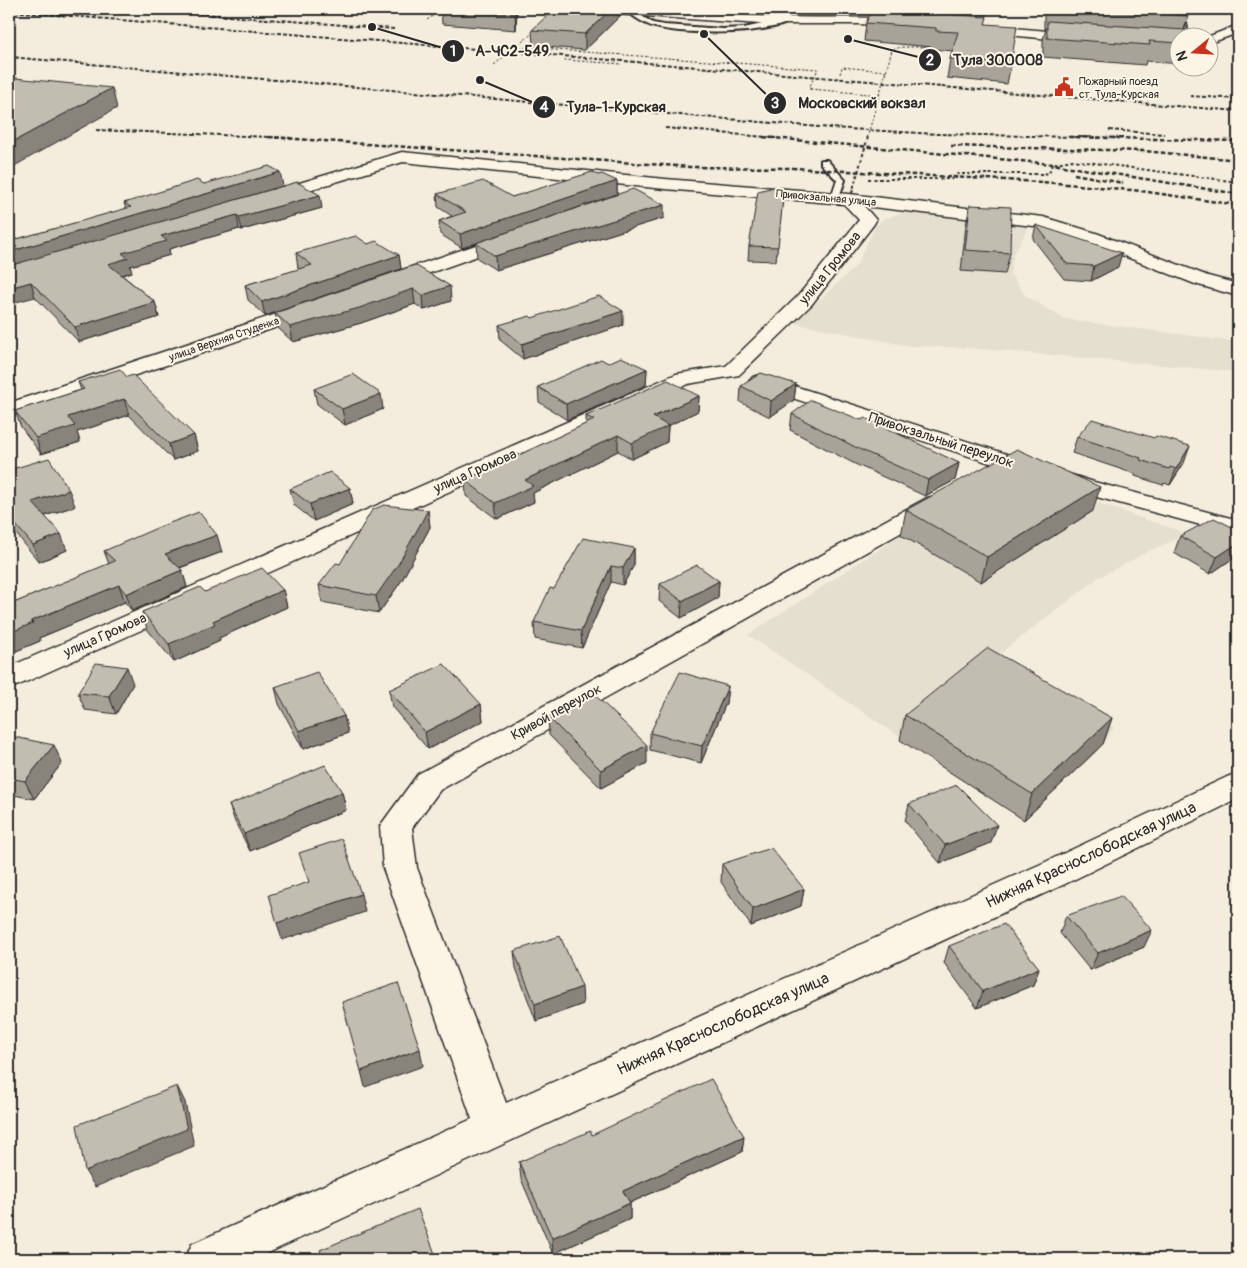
<svg xmlns="http://www.w3.org/2000/svg" width="1247" height="1268" font-family="Pangolin,sans-serif">
<rect width="100%" height="100%" fill="#f4edde"/>
<filter id="ink" filterUnits="userSpaceOnUse"><feTurbulence type="fractalNoise" baseFrequency=".02" numOctaves="2"/><feDisplacementMap in="SourceGraphic" scale="10" xChannelSelector="R" yChannelSelector="G"/><feConvolveMatrix kernelMatrix="1 2 1 2 8 2 1 2 1" color-interpolation-filters="sRGB"/></filter>
<g filter="url(#ink)">
<g fill="#e5dfd0">
<polygon points="902,213 928,213 1029,227 1014,253 1010,273 1025,295 1064,319 1238,342 1238,372 970,348 909,346 794,323 856,266 875,227 883,219"/>
<polygon points="1009,472 1188,534 1145,553 1098,578 994,658 1114,728 1103,744 1024,820 748,635 901,535"/>
</g>
<g fill="none" stroke-linecap="round" stroke-linejoin="round">
<g stroke="#2b2b2b" stroke-width="4">
<g id="lane">
<path d="M631,9H638L635,12L653,23L664,25L723,29L744,28L790,18L793,20C770,35 675,36 649,25C642,22 635,17 629,13Z"/>
<polygon points="1231,9 1238,9 1238,13"/>
<polygon points="821,160 827,160 845,180 838,200 832,200 831,198 837,180 821,164"/>
</g>
</g>
<g stroke="#2b2b2b" stroke-width="3">
<g id="street">
<polygon points="402,152 665,179 849,194 1043,217 1096,233 1208,276 1238,284 1238,296 1195,284 1099,246 1042,227 864,206 876,220 874,224 812,304 739,375 688,384 19,685 9,688 9,667 676,374 726,366 798,296 859,220 844,204 665,189 403,162 275,200 263,200 261,197 263,194"/>
<polygon points="511,233 517,234 520,238 517,242 393,286 386,288 379,286 377,282 379,278"/>
<polygon points="313,302 320,304 323,308 320,312 191,357 9,416 9,403"/>
<polygon points="760,375 1094,482 1238,520 1238,535 1078,492 753,385 749,381 753,377"/>
<polygon points="936,496 945,498 948,503 945,508 440,790 412,828 417,868 506,1103 1041,864 1227,777 1238,773 1238,799 1065,884 255,1259 185,1259 192,1244 472,1119 383,868 380,826 418,774 927,498"/>
</g>
</g>
<g stroke="#2b2b2b" stroke-width="3">
<g id="secondary">
<path d="M582,9C640,5 700,13 758,16C806,19 855,16 903,19L909,23L903,27L860,24H760L588,12Z"/>
<polygon points="978,25 1083,34 1089,38 1083,42 974,32 972,29 974,26"/>
<polygon points="1238,25 1238,33 1210,43 1210,38 1205,38"/>
</g>
</g>
<g stroke="#2b2b2b" stroke-width="1" stroke-dasharray="2.5 2" stroke-linecap="butt">
<polyline points="520,9 550,14"/>
<polyline points="427,20 442,9"/>
<polyline points="515,47 818,69 810,86 810,91"/>
<polyline points="564,60 622,64"/>
<polyline points="494,65 534,32"/>
<polyline points="840,74 842,67 886,71"/>
<polyline points="885,75 892,50 901,47 925,47 933,56 931,67"/>
<polyline points="810,89 880,95"/>
</g>
<polyline stroke="#2b2b2b" stroke-width="2" stroke-dasharray="3 2.5" stroke-linecap="butt" points="868,179 956,179 956,174 1042,174 1049,173 1052,164 1072,160 1238,182"/>
<use href="#lane" fill="#fcf5e5" fill-rule="evenodd"/>
<use href="#street" fill="#fcf5e5" fill-rule="evenodd"/>
<use href="#secondary" fill="#fcf5e5" fill-rule="evenodd"/>
<g stroke="#2b2b2b" stroke-width="2" stroke-dasharray="4 2" stroke-linecap="butt">
<polyline points="139,9 394,29"/>
<polyline points="9,11 1238,111"/>
<polyline points="9,57 831,128 937,134 1123,138"/>
<polyline points="1190,96 1238,99"/>
<polyline points="665,128 776,138"/>
<polyline points="96,130 294,138"/>
<polyline points="1109,130 1164,134"/>
</g>
<g stroke="#2b2b2b" stroke-width="2.5" stroke-dasharray="4.5 2.5" stroke-linecap="butt">
<polyline points="268,137 690,167 793,168 1057,183 1141,191 1238,205"/>
<polyline points="763,137 1052,164 1238,194"/>
<polyline points="1069,137 1238,141"/>
<polyline points="951,146 1144,151 1238,160"/>
<polyline points="1074,174 1123,183"/>
</g>
<polyline stroke="#2b2b2b" stroke-width="1" stroke-dasharray="2.5 2" stroke-linecap="butt" points="867,138 885,75"/>
<polyline stroke="#2b2b2b" stroke-width="2" stroke-dasharray="3 2.5" stroke-linecap="butt" points="852,193 868,137"/>
</g>
<g fill="#a7a398" stroke="#2b2b2b">
<polygon points="441,9 517,9 516,30 442,24"/>
<polygon points="872,9 988,9 985,24 1011,64 1007,84 947,78 950,59 953,51 933,49 933,47 864,41 866,23"/>
<polygon points="1045,9 1187,9 1188,16 1184,30 1187,21 1190,38 1180,38 1180,64 1146,61 1145,65 1043,57 1043,40 1046,28 1044,28 1044,14"/>
<polygon points="620,16 585,50 533,46 532,30"/>
<polygon points="598,175 617,181 617,194 462,248 440,234 439,221 452,216 438,207 437,194 512,197"/>
<polygon points="204,184 283,186 196,212 322,208 242,230 239,229 169,249 170,255 130,266 132,272 122,275 155,302 159,317 79,342 35,297 13,249 10,241 126,209 124,203"/>
<polygon points="784,188 776,261 748,260 749,246"/>
<polygon points="970,205 1010,253 1005,274 961,271 966,225"/>
<polygon points="664,218 496,270 477,258 476,243"/>
<polygon points="1036,225 1118,267 1091,281 1064,279 1033,239"/>
<polygon points="368,244 399,255 401,269 265,316 248,300 245,285 300,269 298,268 296,253"/>
<polygon points="415,265 451,301 424,310 415,304 361,323 293,342 278,328 275,313"/>
<polygon points="499,325 623,325 523,359 500,340"/>
<polygon points="608,363 647,369 646,385 567,420 539,402 538,387"/>
<polygon points="127,377 194,435 198,451 173,460 129,415 77,432 80,442 41,454 21,427 15,411 81,390 78,382"/>
<polygon points="796,384 794,400 770,417 740,402 741,386"/>
<polygon points="314,389 383,409 345,425 317,404"/>
<polygon points="699,396 698,411 668,426 667,442 632,459 618,451 533,493 534,502 497,519 466,496 465,480 586,424 586,416"/>
<polygon points="792,414 959,463 955,480 925,496 855,464 790,430"/>
<polygon points="1077,437 1184,463 1170,485 1164,483 1163,485 1135,476 1135,474 1072,453"/>
<polygon points="9,470 75,506 45,516 67,550 39,562 9,525"/>
<polygon points="350,488 353,504 314,521 294,505 290,489"/>
<polygon points="428,510 430,527 402,580 379,613 322,602 319,585 340,564"/>
<polygon points="906,510 1093,511 981,582 901,535"/>
<polygon points="1238,530 1238,555 1210,574 1174,553 1180,536"/>
<polygon points="634,548 634,565 623,585 611,582 582,648 535,639 534,622 554,589"/>
<polygon points="104,551 222,552 180,568 182,570 187,587 132,611 125,602 39,638 40,641 9,654 9,605 109,564"/>
<polygon points="719,581 718,598 681,618 659,601 660,584"/>
<polygon points="283,590 287,607 219,638 220,641 174,662 147,629 142,612 205,592"/>
<polygon points="133,684 116,714 85,710 78,693"/>
<polygon points="728,686 726,703 701,763 650,750 650,733"/>
<polygon points="275,687 344,716 348,733 303,749 279,704"/>
<polygon points="389,690 481,704 483,721 428,749 392,707"/>
<polygon points="905,715 1112,718 1103,744 1024,820 900,740"/>
<polygon points="548,717 647,763 601,788 549,735"/>
<polygon points="9,736 62,763 34,799 9,794"/>
<polygon points="342,792 346,810 250,851 235,822 229,805"/>
<polygon points="909,804 991,843 940,863 905,821"/>
<polygon points="722,864 804,889 801,906 751,926 721,882"/>
<polygon points="1066,916 1144,947 1090,970 1060,933"/>
<polygon points="949,946 1039,968 1033,985 977,1008 944,963"/>
<polygon points="514,951 583,1004 536,1021 516,968"/>
<polygon points="592,1135 744,1136 742,1152 630,1203 630,1219 553,1254 521,1179 519,1162"/>
</g>
<g fill="#88847c" stroke="#2b2b2b">
<polygon points="516,9 517,9 516,30 515,14"/>
<polygon points="611,9 620,9 620,16 585,50 585,34"/>
<polygon points="112,88 117,108 9,169 9,144"/>
<polygon points="280,172 283,186 9,267 9,252"/>
<polygon points="617,181 617,194 462,248 460,234"/>
<polygon points="320,195 322,208 242,230 239,217"/>
<polygon points="664,205 664,218 496,270 495,256"/>
<polygon points="237,215 239,229 169,249 170,255 130,266 132,272 112,278 108,264 122,253 161,236"/>
<polygon points="1122,253 1118,267 1091,281 1094,266"/>
<polygon points="399,255 401,269 265,316 262,302"/>
<polygon points="31,282 35,297 9,304 9,288"/>
<polygon points="450,286 451,301 424,310 423,295"/>
<polygon points="413,289 415,304 361,323 293,342 290,327"/>
<polygon points="155,302 159,317 79,342 75,327"/>
<polygon points="623,311 623,325 523,359 522,344"/>
<polygon points="647,369 646,385 567,420 566,404"/>
<polygon points="796,384 794,400 770,417 771,401"/>
<polygon points="381,394 383,409 345,425 342,409"/>
<polygon points="699,396 698,411 668,426 667,442 632,459 632,443 653,417"/>
<polygon points="124,399 129,415 77,432 80,442 41,454 36,438 68,417"/>
<polygon points="194,435 198,451 173,460 169,444"/>
<polygon points="618,435 618,451 533,493 534,502 497,519 495,503 525,480"/>
<polygon points="1190,446 1184,463 1170,485 1176,469"/>
<polygon points="959,463 955,480 925,496 928,480"/>
<polygon points="1100,487 1093,511 981,582 987,557"/>
<polygon points="350,488 353,504 314,521 310,504"/>
<polygon points="69,490 75,506 38,518 32,502"/>
<polygon points="428,510 430,527 402,580 379,613 376,596"/>
<polygon points="61,534 67,550 39,562 33,545"/>
<polygon points="217,535 222,552 170,571 165,554"/>
<polygon points="1238,543 1238,555 1210,574 1217,557"/>
<polygon points="634,548 634,565 623,585 623,568"/>
<polygon points="611,566 611,582 582,648 581,631"/>
<polygon points="182,570 187,587 132,611 126,594"/>
<polygon points="719,581 718,598 681,618 682,601"/>
<polygon points="119,585 125,602 39,638 40,641 9,654 9,633 31,621"/>
<polygon points="283,590 287,607 219,638 220,641 174,662 169,644 213,621"/>
<polygon points="127,667 133,684 116,714 109,696"/>
<polygon points="728,686 726,703 701,763 702,746"/>
<polygon points="481,704 483,721 428,749 425,732"/>
<polygon points="344,716 348,733 303,749 299,731"/>
<polygon points="1112,718 1103,744 1024,820 1032,794"/>
<polygon points="54,745 62,763 34,799 25,781"/>
<polygon points="647,745 647,763 601,788 601,770"/>
<polygon points="342,792 346,810 250,851 244,834"/>
<polygon points="997,825 991,843 940,863 945,845"/>
<polygon points="804,889 801,906 751,926 753,909"/>
<polygon points="361,894 365,912 282,940 277,923"/>
<polygon points="1152,930 1144,947 1090,970 1098,953"/>
<polygon points="1039,968 1033,985 977,1008 983,991"/>
<polygon points="582,987 583,1004 536,1021 535,1004"/>
<polygon points="420,1049 423,1066 365,1087 361,1071"/>
<polygon points="177,1086 185,1102 194,1146 95,1187 85,1171"/>
<polygon points="744,1136 742,1152 623,1206 623,1191"/>
<polygon points="630,1203 630,1219 553,1254 552,1238"/>
</g>
<g fill="#c2bdb1" stroke="#2b2b2b">
<polygon points="441,9 516,9 515,14"/>
<polygon points="554,9 611,9 585,34 532,30"/>
<polygon points="872,9 987,17 985,24 1017,26 1011,64 950,59 958,32 936,31 936,28 866,23"/>
<polygon points="1098,9 1187,9 1188,16"/>
<polygon points="1047,21 1185,30 1187,29 1187,21 1190,38 1180,38 1180,43 1149,41 1150,45 1047,38"/>
<polygon points="15,78 112,88 9,144 9,82"/>
<polygon points="269,166 280,172 9,252 9,250 17,247 10,241 131,207 124,203 197,180 204,184"/>
<polygon points="592,172 598,175 602,174 617,181 460,234 439,221 466,212 437,194 483,181 512,197"/>
<polygon points="297,182 320,195 239,217 237,215 161,236 167,241 122,253 128,258 108,264 155,302 75,327 31,282 9,288 9,266"/>
<polygon points="774,187 784,188 778,247 749,246 758,191"/>
<polygon points="633,189 664,205 495,256 476,243"/>
<polygon points="970,205 1011,207 1010,253 965,250"/>
<polygon points="1036,225 1122,253 1094,266 1067,264"/>
<polygon points="356,236 368,244 376,241 399,255 262,302 245,285 312,265 296,253"/>
<polygon points="415,265 450,286 423,295 413,289 359,308 290,327 275,313"/>
<polygon points="599,296 623,311 522,344 499,325 530,316 532,318"/>
<polygon points="621,357 647,369 566,404 538,387 601,359 608,363"/>
<polygon points="120,369 127,377 133,375 194,435 169,444 124,399 68,417 75,426 36,438 15,411 84,389 78,382"/>
<polygon points="761,373 796,384 771,401 741,386"/>
<polygon points="353,374 381,394 342,409 314,389"/>
<polygon points="668,380 699,396 653,417 668,426 632,443 618,435 525,480 533,486 495,503 465,480 594,420 586,416"/>
<polygon points="811,400 861,420 865,418 959,463 928,480 857,448 792,414"/>
<polygon points="1092,419 1154,438 1156,436 1190,446 1176,469 1170,467 1169,469 1140,460 1141,458 1077,437"/>
<polygon points="1017,449 1100,487 987,557 906,510"/>
<polygon points="49,458 69,490 32,502 61,534 33,545 9,517 9,470"/>
<polygon points="330,472 350,488 310,504 290,489"/>
<polygon points="384,505 428,510 399,563 376,596 319,585 336,563 340,564 372,510"/>
<polygon points="199,512 217,535 165,554 182,570 126,594 119,585 31,621 33,623 9,633 9,605 115,561 104,551 159,527"/>
<polygon points="1214,518 1238,530 1238,543 1217,557 1180,536"/>
<polygon points="583,538 634,548 623,568 611,566 581,631 534,622 550,588 554,589"/>
<polygon points="697,565 719,581 682,601 660,584"/>
<polygon points="262,568 283,590 213,621 215,624 169,644 142,612 200,587 205,592"/>
<polygon points="988,648 1112,718 1032,794 905,715"/>
<polygon points="96,663 127,667 109,696 78,693"/>
<polygon points="444,664 481,704 425,732 389,690"/>
<polygon points="317,672 344,716 299,731 275,687"/>
<polygon points="680,672 728,686 702,746 650,733"/>
<polygon points="595,695 647,745 601,770 548,717"/>
<polygon points="9,736 54,745 25,781 9,778"/>
<polygon points="325,765 342,792 244,834 229,805"/>
<polygon points="957,785 997,825 945,845 909,804"/>
<polygon points="342,839 361,894 277,923 269,895 309,882 299,853"/>
<polygon points="771,848 804,889 753,909 722,864"/>
<polygon points="1121,896 1152,930 1098,953 1066,916"/>
<polygon points="1004,924 1039,968 983,991 949,946"/>
<polygon points="560,936 582,987 535,1004 514,951"/>
<polygon points="398,983 420,1049 361,1071 342,1002"/>
<polygon points="711,1079 744,1136 623,1191 630,1203 552,1238 519,1162 590,1131 592,1135"/>
<polygon points="177,1086 187,1129 85,1171 77,1125"/>
<polygon points="418,1209 437,1259 323,1259 320,1250"/>
</g>
</g>
<defs>
<g id="civic-bare" transform="scale(1.5)"><path d="M-.6-6.5H3V-4.5H.6V-3L4-1V1h2V6H-6V1h2V-1L-.6-3ZM-1.2 2.5V6h2.4V2.5Z" fill="#c8321e" stroke="#fcf5e5" stroke-width="2.5" paint-order="stroke"/></g>
</defs>
<g fill-rule="evenodd">
<use href="#civic-bare" x="1064" y="87"/>
</g>
<g text-anchor="middle" dominant-baseline="central" stroke-width="4" stroke-linejoin="round" paint-order="stroke">
<g font-size="11" fill="#2b2b2b" stroke="#fcf5e5" text-anchor="start">
<text x="1079" y="81">Пожарный поезд<tspan x="1079" dy="13">ст. Тула-Курская</tspan></text>
</g>
<g font-size="11" fill="#2b2b2b" stroke="#fcf5e5">
<text transform="translate(826 198) rotate(5)">Привокзальная улица</text>
<text transform="translate(224 339) rotate(-19)">улица Верхняя Cтуденка</text>
</g>
<g font-size="14" fill="#2b2b2b" stroke="#fcf5e5">
<text transform="translate(830 268) rotate(-51)">улица Громова</text>
<text transform="translate(941 440) rotate(18)">Привокзальный переулок</text>
<text transform="translate(475 471) rotate(-24)">улица Громова</text>
<text transform="translate(105 635) rotate(-24)">улица Громова</text>
<text transform="translate(556 712) rotate(-29)">Кривой переулок</text>
</g>
<g font-size="16" fill="#2b2b2b" stroke="#fcf5e5">
<text transform="translate(1091 855) rotate(-25)">Нижняя Краснослободская улица</text>
<text transform="translate(723 1024) rotate(-24)">Нижняя Краснослободская улица</text>
</g>
</g>
<path fill="none" stroke="#2b2b2b" stroke-width="2" d="M372 27L453 51M848 39L930 60M704 34L775 103M480 80L544 107"/>
<g fill="#2b2b2b" stroke="#fcf5e5" stroke-width="2">
<circle cx="372" cy="27" r="5"/>
<circle cx="848" cy="39" r="5"/>
<circle cx="704" cy="34" r="5"/>
<circle cx="480" cy="80" r="5"/>
<circle cx="453" cy="51" r="12"/>
<circle cx="930" cy="60" r="12"/>
<circle cx="775" cy="103" r="12"/>
<circle cx="544" cy="107" r="12"/>
</g>
<g font-size="15" text-anchor="middle" font-weight="bold" fill="#fff">
<text x="453" y="56">1</text>
<text x="930" y="65">2</text>
<text x="775" y="108">3</text>
<text x="544" y="112">4</text>
</g>
<g font-size="15" text-anchor="middle" font-weight="bold" fill="#2b2b2b" stroke="#fcf5e5" stroke-width="4" stroke-linejoin="round" paint-order="stroke">
<text x="512" y="56">А-ЧС2-549</text>
<text x="998" y="65">Тула 300008</text>
<text x="862" y="108">Московский вокзал</text>
<text x="616" y="112">Тула-1-Курская</text>
</g>
<rect width="1247" height="1268" fill="none" stroke="#fcf5e5" stroke-width="30"/>
<rect x="15" y="15" width="1217" height="1238" fill="none" stroke="#2b2b2b" stroke-width="2" filter="url(#ink)"/>
<g transform="translate(1194 52) rotate(252)"><circle r="24" fill="#fcf5e5" stroke="#a8a49b"/>
<path d="M0-4L9 19L0 12L-9 19Z" fill="#c8321e"/>
<text y="-8" font-size="14" font-weight="bold" text-anchor="middle" fill="#2b2b2b">N</text>
</g>
</svg>
